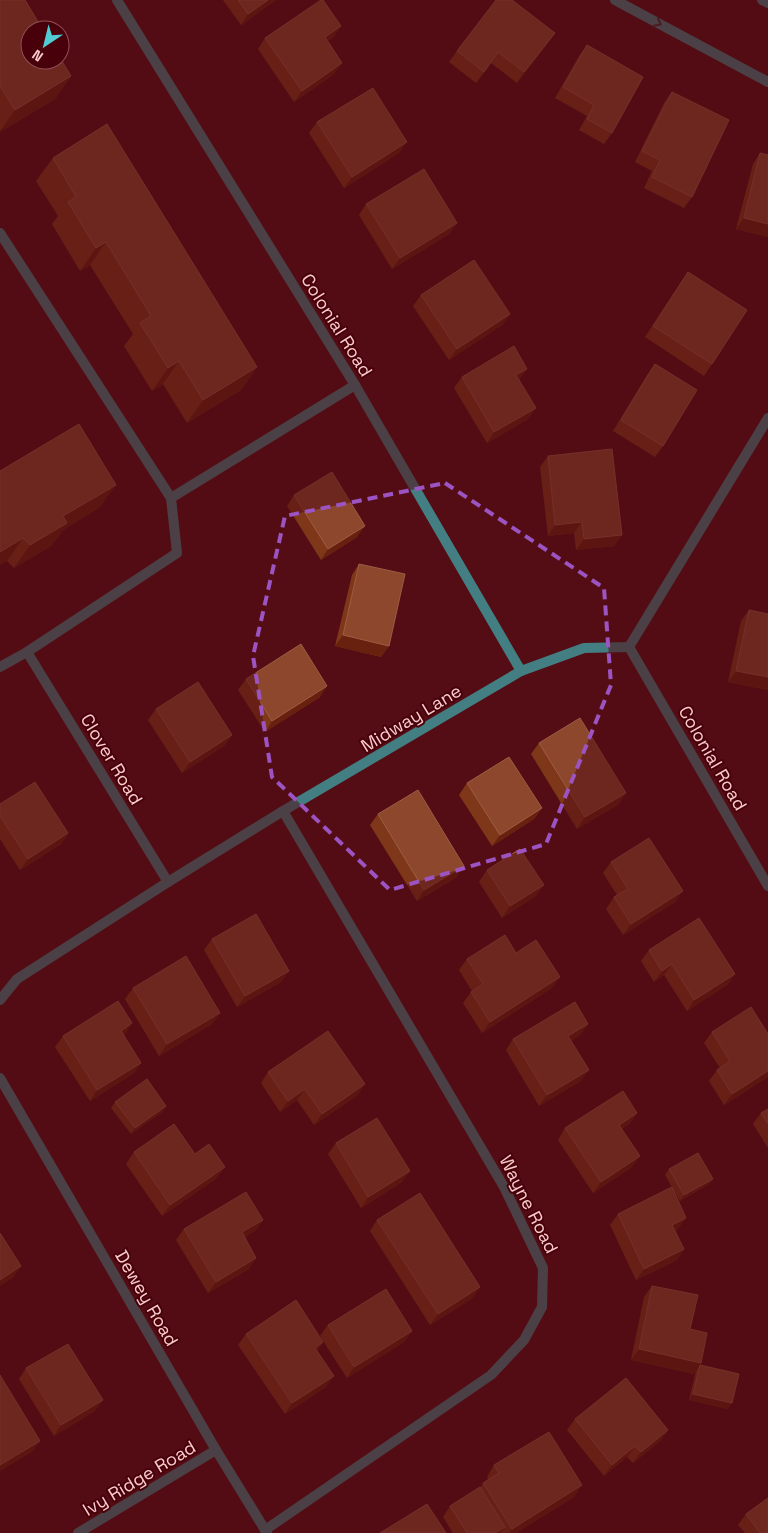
<svg xmlns="http://www.w3.org/2000/svg" width="768" height="1533" font-family="'Space Grotesk',sans-serif">
<rect width="100%" height="100%" fill="#540d14"/>
<g fill="none" stroke-linecap="round" stroke-linejoin="round">
<g stroke="#427e82" stroke-width="10">
<polyline points="0,233 171,498"/>
<polyline points="0,667 27,652 177,553 171,498 355,385"/>
</g>
<g stroke="#427e82" stroke-width="10">
<polyline points="117,0 355,385 521,671"/>
<polyline points="615,0 768,82"/>
<polyline points="762,0 768,3"/>
<polyline points="629,647 768,886"/>
<polyline points="629,647 768,418"/>
<polyline points="27,652 168,882"/>
<polyline points="0,1000 17,979 168,882 283,811 521,671 584,648 629,647"/>
<polyline points="0,1078 216,1450 267,1533"/>
<polyline points="265,1530 491,1375 524,1340 542,1307 543,1268 504,1187 283,811"/>
<polyline points="78,1533 216,1450"/>
</g>
</g>
<g fill="#7f3719">
<polygon points="0,0 71,76 55,99 0,132"/>
<polygon points="223,0 276,0 241,25"/>
<polygon points="334,37 327,41 334,74 294,102 258,49 265,38"/>
<polygon points="547,44 517,83 491,63 476,83 449,62 457,51"/>
<polygon points="587,45 612,133 604,144 579,130 587,116 555,98 579,56"/>
<polygon points="672,92 692,197 684,208 644,188 652,171 635,162 664,103"/>
<polygon points="317,122 399,153 344,188 309,133"/>
<polygon points="760,153 768,237 736,229 753,164"/>
<polygon points="53,158 257,367 241,390 187,423 163,384 152,391 124,346 133,334 90,265 80,271 52,224 58,216 36,181"/>
<polygon points="366,204 457,223 449,234 392,269 359,215"/>
<polygon points="688,272 712,364 704,376 645,337"/>
<polygon points="421,295 510,314 502,325 449,360 413,306"/>
<polygon points="655,364 663,446 655,457 613,431 647,375"/>
<polygon points="462,377 519,380 528,419 487,443 454,388"/>
<polygon points="548,456 622,535 614,546 576,550 574,533 548,536 540,467"/>
<polygon points="0,471 100,507 63,530 51,546 14,568 7,561"/>
<polygon points="294,495 357,537 321,560 287,506"/>
<polygon points="359,564 389,646 381,657 335,646 352,575"/>
<polygon points="749,610 768,614 768,690 728,682 741,621"/>
<polygon points="246,679 320,697 265,732 238,690"/>
<polygon points="156,709 232,735 224,746 182,773 148,720"/>
<polygon points="539,743 619,804 577,829 531,754"/>
<polygon points="467,783 542,808 534,819 492,846 459,795"/>
<polygon points="0,804 68,833 61,844 20,870 0,839"/>
<polygon points="378,814 457,877 417,901 370,825"/>
<polygon points="611,862 675,902 623,935 606,909 614,897 617,895 603,873"/>
<polygon points="487,870 544,885 536,896 502,918 479,882"/>
<polygon points="212,939 289,971 281,982 237,1007 204,950"/>
<polygon points="649,950 735,974 727,985 687,1011 664,975 654,982 641,961"/>
<polygon points="516,953 552,988 482,1033 463,1003 471,992 472,991 459,970 467,959"/>
<polygon points="133,988 212,1024 159,1056 125,999"/>
<polygon points="132,1023 124,1035 141,1063 133,1074 90,1101 55,1047 63,1036"/>
<polygon points="588,1024 580,1035 571,1041 581,1081 539,1106 506,1050 513,1039"/>
<polygon points="712,1032 768,1077 724,1105 709,1081 717,1070 720,1068 704,1043"/>
<polygon points="268,1072 358,1095 314,1125 297,1100 280,1112 261,1083"/>
<polygon points="115,1102 166,1106 162,1112 131,1134 111,1108"/>
<polygon points="768,1109 768,1148 753,1124 761,1113"/>
<polygon points="637,1113 629,1124 622,1129 632,1167 593,1193 558,1140 565,1128"/>
<polygon points="336,1143 402,1182 361,1208 328,1154"/>
<polygon points="134,1152 217,1178 162,1216 126,1164"/>
<polygon points="669,1169 709,1184 680,1201 665,1175"/>
<polygon points="618,1214 678,1229 675,1231 684,1249 677,1260 636,1280 610,1225"/>
<polygon points="263,1220 255,1231 244,1237 249,1269 208,1293 176,1240 184,1229"/>
<polygon points="377,1220 473,1298 430,1325 370,1231"/>
<polygon points="652,1286 690,1329 701,1363 694,1374 631,1360 644,1297"/>
<polygon points="328,1325 412,1331 404,1342 347,1378 320,1336"/>
<polygon points="246,1334 323,1342 317,1351 326,1387 285,1414 238,1345"/>
<polygon points="700,1365 728,1409 689,1400 696,1371"/>
<polygon points="26,1368 95,1411 54,1436 19,1379"/>
<polygon points="575,1419 668,1430 660,1441 633,1463 627,1457 604,1476 567,1430"/>
<polygon points="494,1465 574,1497 516,1533 453,1533 443,1517 450,1506 480,1488 483,1483 489,1480 487,1477"/>
<polygon points="746,1514 768,1533 745,1533 738,1525"/>
</g>
<g fill="#68200f">
<polygon points="268,0 276,0 241,25 248,14"/>
<polygon points="341,26 334,37 317,48 325,37"/>
<polygon points="555,33 547,44 517,83 524,72"/>
<polygon points="342,63 334,74 294,102 302,91"/>
<polygon points="71,76 55,99 0,132 0,131 15,110"/>
<polygon points="407,142 399,153 344,188 352,177"/>
<polygon points="744,218 768,224 768,237 736,229"/>
<polygon points="457,223 449,234 392,269 400,258"/>
<polygon points="106,242 90,265 80,271 96,248"/>
<polygon points="510,314 502,325 449,360 457,349"/>
<polygon points="179,361 163,384 152,391 168,368"/>
<polygon points="257,367 241,390 187,423 203,400"/>
<polygon points="527,369 519,380 516,375"/>
<polygon points="536,408 528,419 487,443 494,432"/>
<polygon points="116,485 100,507 63,530 51,546 14,568 30,545 63,516"/>
<polygon points="582,522 574,533 548,536 555,525"/>
<polygon points="365,526 357,537 321,560 328,549"/>
<polygon points="622,535 614,546 576,550 584,539"/>
<polygon points="23,538 7,561 0,565 0,552"/>
<polygon points="343,635 389,646 381,657 335,646"/>
<polygon points="736,671 768,677 768,690 728,682"/>
<polygon points="327,686 320,697 265,732 272,721"/>
<polygon points="232,735 224,746 182,773 190,762"/>
<polygon points="626,793 619,804 577,829 585,817"/>
<polygon points="542,808 534,819 492,846 500,835"/>
<polygon points="68,833 61,844 20,870 28,859"/>
<polygon points="464,866 457,877 417,901 424,890"/>
<polygon points="544,885 536,896 502,918 510,906"/>
<polygon points="683,891 675,902 623,935 631,924"/>
<polygon points="672,964 664,975 654,982 662,971"/>
<polygon points="289,971 281,982 237,1007 245,996"/>
<polygon points="735,974 727,985 687,1011 694,1000"/>
<polygon points="560,977 552,988 482,1033 490,1022"/>
<polygon points="220,1013 212,1024 159,1056 167,1044"/>
<polygon points="132,1023 124,1034 113,1042 121,1031"/>
<polygon points="588,1024 580,1035 560,1047 568,1036"/>
<polygon points="141,1063 133,1074 90,1101 97,1090"/>
<polygon points="589,1070 581,1081 539,1106 547,1095"/>
<polygon points="768,1071 768,1077 724,1105 732,1094"/>
<polygon points="365,1084 358,1095 314,1125 322,1114"/>
<polygon points="305,1089 297,1100 280,1112 288,1101"/>
<polygon points="166,1106 162,1112 131,1134 135,1128"/>
<polygon points="637,1113 629,1124 612,1136 619,1125"/>
<polygon points="640,1156 632,1167 593,1193 601,1182"/>
<polygon points="225,1167 217,1178 162,1216 170,1205"/>
<polygon points="410,1171 402,1182 361,1208 368,1197"/>
<polygon points="713,1179 709,1184 680,1201 684,1195"/>
<polygon points="686,1218 678,1229 664,1236 672,1225"/>
<polygon points="263,1220 255,1231 234,1244 242,1232"/>
<polygon points="684,1249 677,1260 636,1280 644,1269"/>
<polygon points="256,1258 249,1269 208,1293 216,1282"/>
<polygon points="21,1266 13,1278 0,1286 0,1280"/>
<polygon points="480,1287 473,1298 430,1325 438,1314"/>
<polygon points="412,1331 404,1342 347,1378 354,1367"/>
<polygon points="323,1342 316,1353 315,1348"/>
<polygon points="639,1349 701,1363 694,1374 631,1360"/>
<polygon points="334,1376 326,1387 285,1414 292,1403"/>
<polygon points="693,1394 732,1403 728,1409 689,1400"/>
<polygon points="103,1400 95,1411 54,1436 61,1425"/>
<polygon points="668,1430 660,1441 633,1463 641,1452"/>
<polygon points="40,1441 32,1452 0,1471 0,1465"/>
<polygon points="635,1446 627,1457 604,1476 612,1465"/>
<polygon points="582,1485 574,1497 516,1533 509,1533 512,1529"/>
<polygon points="505,1527 500,1533 495,1533"/>
</g>
<g fill="#8c472c" stroke="#9e5c45">
<polygon points="0,0 25,0 43,30 30,30 30,60 60,60 60,58 71,76 15,110 0,86"/>
<polygon points="238,0 268,0 248,14"/>
<polygon points="321,0 323,0 341,26 325,37 342,63 302,91 265,38"/>
<polygon points="496,0 512,0 555,33 524,72 498,52 484,72 457,51"/>
<polygon points="587,45 643,77 612,133 587,119 594,105 563,87"/>
<polygon points="373,88 407,142 352,177 317,122"/>
<polygon points="672,92 729,120 692,197 652,177 660,160 642,151"/>
<polygon points="107,124 257,367 203,400 179,361 168,368 140,323 151,316 106,242 96,248 68,202 76,197 53,158"/>
<polygon points="760,153 768,155 768,224 744,218"/>
<polygon points="424,169 457,223 400,258 366,204"/>
<polygon points="474,260 510,314 457,349 421,295"/>
<polygon points="688,272 747,310 712,364 653,326"/>
<polygon points="514,346 527,369 516,375 536,408 494,432 462,377"/>
<polygon points="655,364 697,390 663,446 621,420"/>
<polygon points="79,424 116,485 63,516 67,523 30,545 23,538 0,552 0,471"/>
<polygon points="612,449 622,535 584,539 582,522 555,525 548,456"/>
<polygon points="332,472 365,526 328,549 294,495"/>
<polygon points="359,564 405,574 389,646 343,635"/>
<polygon points="749,610 768,614 768,677 736,671"/>
<polygon points="301,644 327,686 272,721 246,679"/>
<polygon points="198,682 232,735 190,762 156,709"/>
<polygon points="580,718 626,793 585,817 539,743"/>
<polygon points="509,757 542,808 500,835 467,783"/>
<polygon points="35,782 68,833 28,859 0,816 0,804"/>
<polygon points="418,790 464,866 424,890 378,814"/>
<polygon points="649,838 683,891 631,924 614,897 628,889 611,862"/>
<polygon points="520,849 544,885 510,906 487,870"/>
<polygon points="256,914 289,971 245,996 212,939"/>
<polygon points="699,918 735,974 694,1000 672,964 662,971 649,950"/>
<polygon points="505,935 516,953 536,940 560,977 490,1022 471,992 483,984 467,959"/>
<polygon points="186,956 220,1013 167,1044 133,988"/>
<polygon points="118,1001 132,1023 121,1031 141,1063 97,1090 63,1036"/>
<polygon points="575,1002 588,1024 568,1036 589,1070 547,1095 513,1039"/>
<polygon points="751,1007 768,1034 768,1071 732,1094 717,1070 730,1061 712,1032"/>
<polygon points="328,1031 365,1084 322,1114 305,1089 288,1101 268,1072"/>
<polygon points="147,1079 166,1106 135,1128 115,1102"/>
<polygon points="623,1091 637,1113 619,1125 640,1156 601,1182 565,1128"/>
<polygon points="768,1109 768,1124 761,1113"/>
<polygon points="377,1118 410,1171 368,1197 336,1143"/>
<polygon points="174,1124 195,1154 209,1144 225,1167 170,1205 134,1152"/>
<polygon points="698,1153 713,1179 684,1195 669,1169"/>
<polygon points="672,1187 686,1218 672,1225 684,1249 644,1269 618,1214"/>
<polygon points="246,1192 263,1220 242,1232 256,1258 216,1282 184,1229"/>
<polygon points="420,1193 480,1287 438,1314 377,1220"/>
<polygon points="0,1233 21,1266 0,1280"/>
<polygon points="652,1286 698,1295 690,1329 707,1333 701,1363 639,1349"/>
<polygon points="386,1289 412,1331 354,1367 328,1325"/>
<polygon points="296,1300 323,1342 315,1348 334,1376 292,1403 246,1334"/>
<polygon points="68,1344 103,1400 61,1425 26,1368"/>
<polygon points="700,1365 739,1374 732,1403 693,1394"/>
<polygon points="0,1375 40,1441 0,1465"/>
<polygon points="626,1378 668,1430 641,1452 635,1446 612,1465 575,1419"/>
<polygon points="549,1432 582,1485 512,1529 483,1483 499,1473 494,1465"/>
<polygon points="480,1487 505,1527 495,1533 467,1533 450,1506"/>
<polygon points="768,1498 768,1533 760,1533 746,1514"/>
<polygon points="427,1504 446,1533 380,1533"/>
</g>
<defs><path id="oneway-chevron" d="M-2-3.5L2.5 0L-2 3.5" fill="none" stroke-width="1.6" stroke-linecap="round" stroke-linejoin="round" transform="scale(1.25)"/></defs>
<use stroke="#462c34" href="#oneway-chevron" transform="translate(658 23) rotate(28)"/>
<path d="M0 0H768V1533H0ZM445,483L604,588L611,685L546,844L390,890L272,777L253,656L285,516Z" fill="#540d14" fill-opacity=".55" fill-rule="evenodd"/>
<path fill="none" stroke="#9b54c2" stroke-width="4" stroke-dasharray="10 6" stroke-linejoin="round" d="M445,483L604,588L611,685L546,844L390,890L272,777L253,656L285,516Z"/>
<g text-anchor="middle" dominant-baseline="central" stroke-width="4" stroke-linejoin="round" paint-order="stroke">
<g font-size="18" fill="#facdcb" stroke="#48000a">
<text transform="translate(337 325) rotate(58)">Colonial Road</text>
<text transform="translate(411 718) rotate(-31)">Midway Lane</text>
<text transform="translate(713 758) rotate(60)">Colonial Road</text>
<text transform="translate(112 759) rotate(59)">Clover Road</text>
<text transform="translate(529 1204) rotate(63)">Wayne Road</text>
<text transform="translate(147 1298) rotate(60)">Dewey Road</text>
<text transform="translate(139 1478) rotate(-31)">Ivy Ridge Road</text>
</g>
</g>
<g transform="translate(45 45) rotate(215)"><circle r="24" fill="#48000a" stroke="#8f5257"/>
<path d="M0-4L9 19L0 12L-9 19Z" fill="#51ccd4"/>
<text y="-8" font-size="14" font-weight="bold" text-anchor="middle" fill="#facdcb">N</text>
</g>
</svg>
